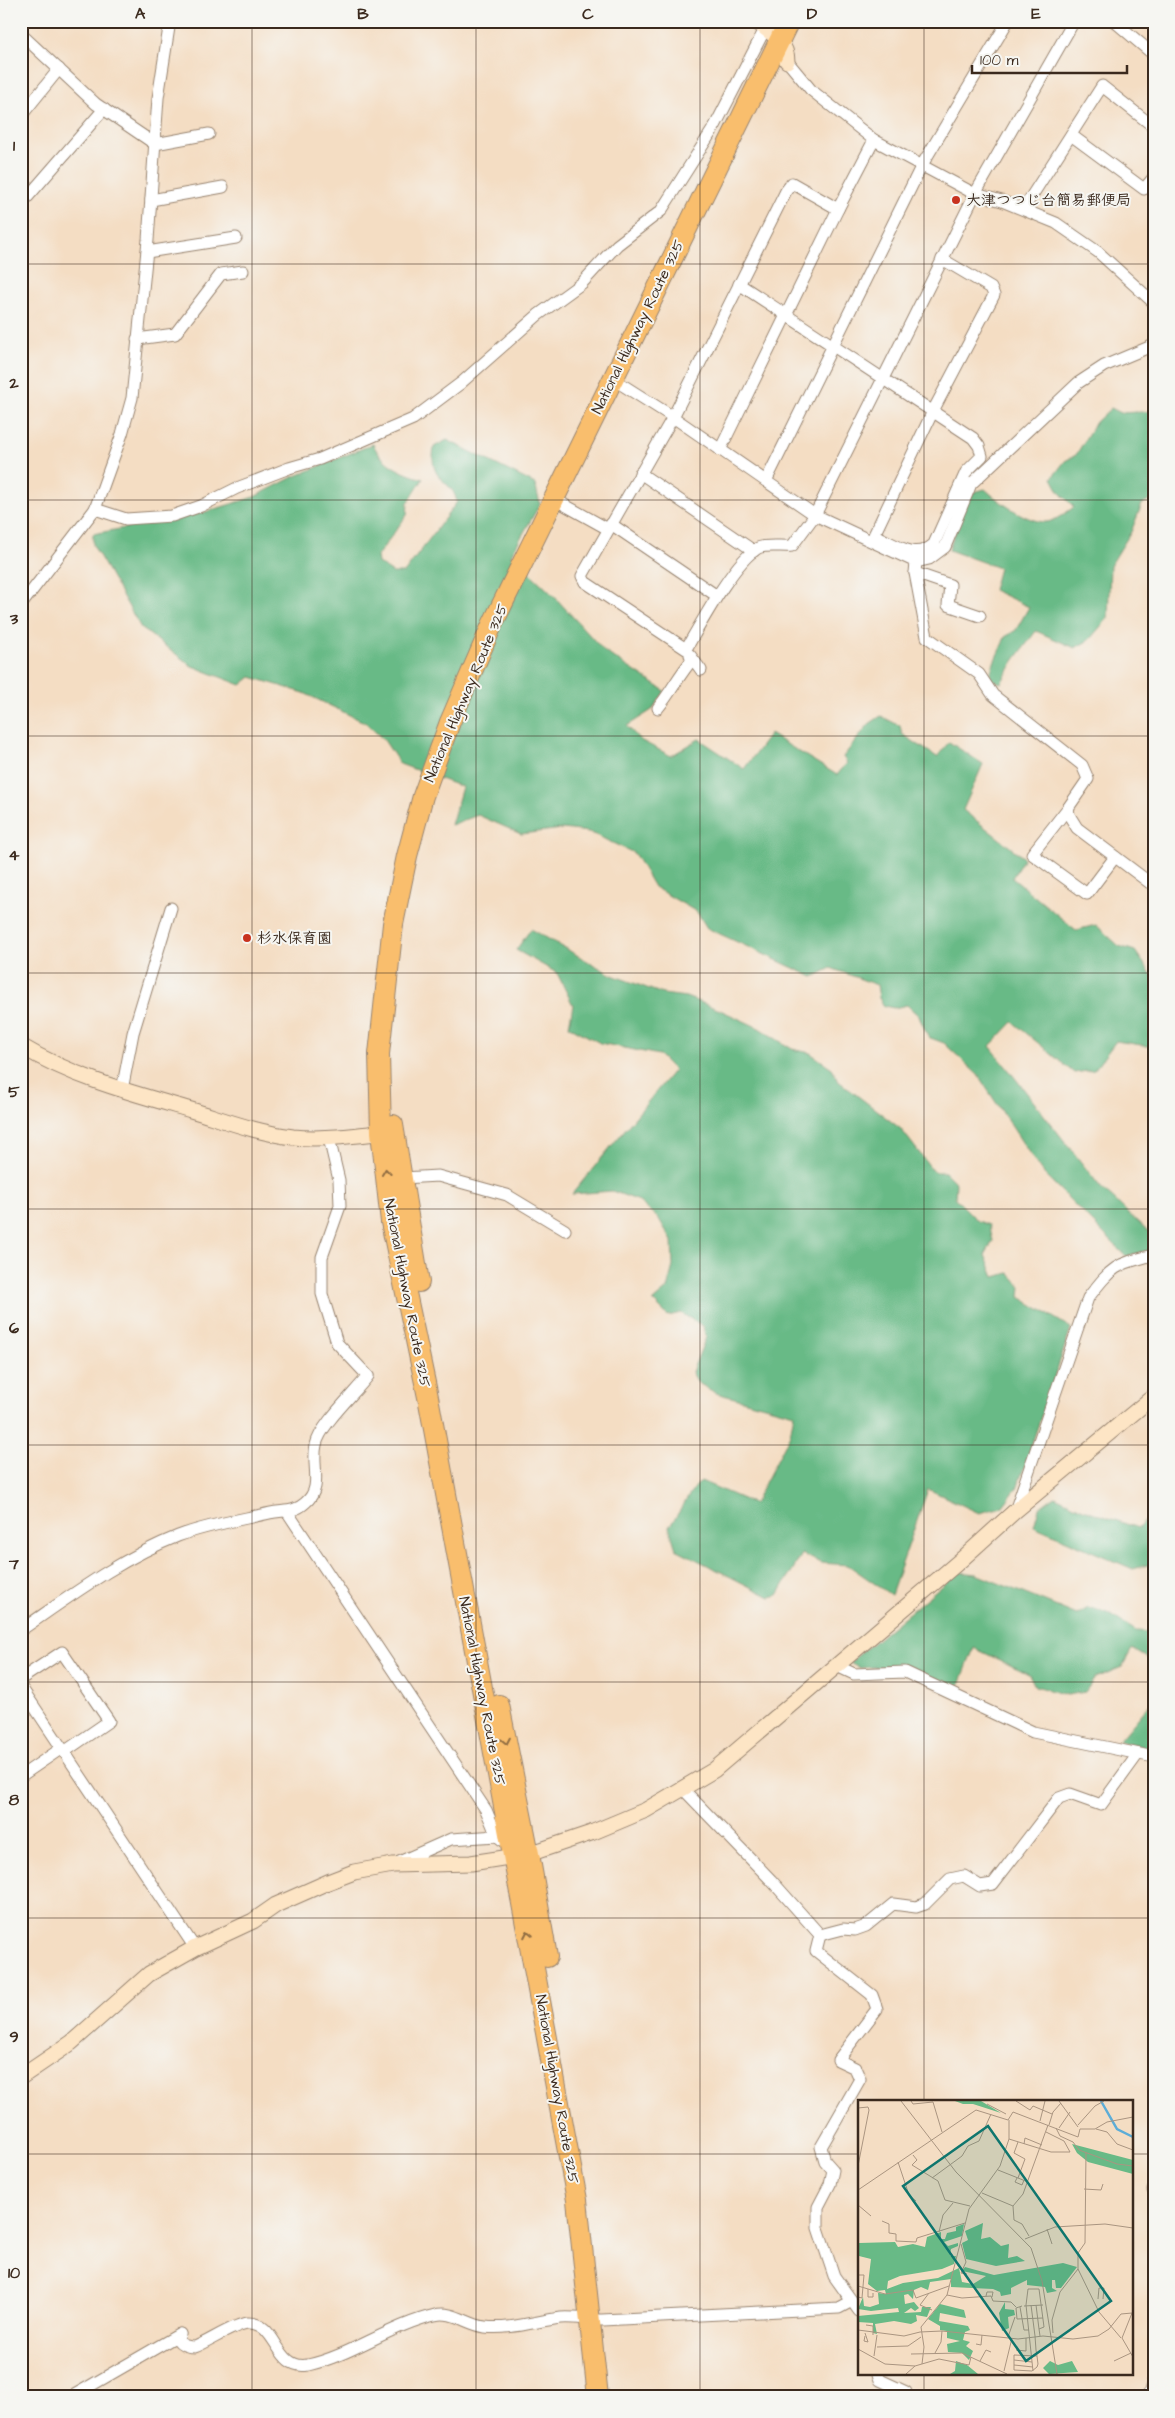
<svg xmlns="http://www.w3.org/2000/svg" width="1175" height="2418" font-family="'Architects Daughter','Klee One',sans-serif">
<rect width="100%" height="100%" fill="#f6f6f2"/>
<filter id="ink" filterUnits="userSpaceOnUse"><feTurbulence type="fractalNoise" baseFrequency=".02" numOctaves="2"/><feDisplacementMap in="SourceGraphic" scale="10" xChannelSelector="R" yChannelSelector="G"/><feConvolveMatrix kernelMatrix="1 2 1 2 8 2 1 2 1" color-interpolation-filters="sRGB"/></filter>
<filter id="wash" filterUnits="userSpaceOnUse"><feTurbulence type="fractalNoise" baseFrequency=".0096" numOctaves="4" result="noise"/><feDisplacementMap in="SourceGraphic" scale="20" xChannelSelector="R" yChannelSelector="G"/><feGaussianBlur stdDeviation="1.12" result="paint"/><feColorMatrix in="noise" values="0 0 0 0 0 0 0 0 0 0 0 0 0 0 0 0 0 1.4 0 .05"/><feComposite in="paint" operator="in"/></filter>
<g filter="url(#wash)">
<rect width="100%" height="100%" fill="#f4ddc3"/>
<g fill="#68ba86" stroke="#527252">
<path d="M1111,408L1121,413L1154,411V499L1142,504L1131,532L1110,566L1108,618L1089,640L1075,648L1036,631L1014,661L1001,683L990,679C991,663 1000,652 1005,637L1016,630L1029,607L993,590L999,568L949,550L964,504L974,492L985,489C998,501 1028,523 1047,522C1055,521 1067,512 1074,507L1060,493L1052,478L1065,461L1076,455L1096,422Z"/>
<path d="M447,440L535,484L540,504L511,555L552,594L605,652L665,691L652,710L627,726L640,740L671,756L699,739L744,769L770,734L837,775L847,763L843,757L869,724L881,716L900,726L902,734L937,757L949,742L983,764L963,810L1024,858L1012,878L1076,930L1096,925L1119,946L1135,951L1154,978V1047L1116,1041L1094,1070L1074,1073L1013,1022L990,1046L1102,1189C1120,1203 1134,1222 1154,1234V1249L1126,1256L1041,1171L978,1075L944,1043L928,1037L919,1016L907,1005L894,1008L884,1006L879,998L877,985L831,968L813,977L707,928L697,912L654,887L634,853L589,832L562,829L521,834L478,815L451,825L462,787L400,764L384,740L366,723L304,693L251,677L241,685L192,666L141,628L93,545V534L202,513L254,497L291,478L373,444C382,464 402,473 423,479L408,503L407,515L377,556L378,563L393,573H404L457,502C452,477 428,484 434,447Z"/>
<path d="M531,929L612,975L663,994L686,997L720,1010L759,1028L792,1049L810,1053L832,1068L837,1080L901,1129L934,1172H945L956,1183L955,1198L978,1221L989,1225L993,1241L985,1255L994,1277L1009,1273L1021,1286L1020,1297L1071,1328L1017,1488L1002,1507L979,1513L928,1489L891,1595L848,1565L821,1563L802,1554L778,1595L770,1597L676,1549L669,1527C679,1514 690,1491 701,1481L754,1504L790,1435L794,1414L716,1393L698,1383L692,1372L706,1337L703,1326L681,1313L668,1316L653,1301L667,1289L673,1266L672,1241L659,1219L637,1200L612,1191L572,1194L674,1070L659,1055L600,1043L569,1026L573,1005L557,973L516,950Z"/>
<polygon points="1055,1496 1083,1509 1138,1528 1148,1518 1154,1496 1154,1566 1151,1564 1133,1569 1034,1526 1039,1508"/>
<polygon points="958,1572 976,1574 1077,1615 1088,1608 1108,1613 1136,1631 1154,1632 1154,1662 1132,1649 1122,1667 1095,1678 1085,1692 1067,1695 1035,1686 1029,1674 974,1648 960,1684 951,1687 906,1665 860,1668 850,1662"/>
<polygon points="1154,1699 1154,1749 1119,1741 1150,1704"/>
</g>
</g>
<g filter="url(#ink)">
<g fill="none" stroke-linecap="round" stroke-linejoin="round">
<g stroke="#988470" stroke-width="13">
<g id="street">
<polyline points="1114,21 1154,55"/>
<polyline points="21,34 96,104 155,144 209,134"/>
<polyline points="787,61 811,90 874,140 975,194 1002,201 1056,223 1098,252 1154,303"/>
<polyline points="21,116 59,69"/>
<polyline points="1071,135 1144,189 1154,177"/>
<path d="M874,140L838,209L792,183L786,191L673,417L582,576L585,582L686,649C700,625 735,560 758,548C766,544 783,547 792,546L815,515L975,194L1074,21"/>
<polyline points="21,197 25,200 104,109"/>
<polyline points="151,200 223,187"/>
<polyline points="1024,208 1102,86 1154,127"/>
<polyline points="147,252 236,238"/>
<path d="M739,284L973,438L979,446L982,456L966,472L934,544C915,561 897,545 876,536"/>
<polyline points="137,339 175,334 221,274 243,271"/>
<polyline points="613,379 673,417 815,515 916,562 929,559 945,547 971,484 1078,383 1104,366 1154,345"/>
<polyline points="720,450 838,209"/>
<polyline points="640,473 754,551"/>
<polyline points="766,481 922,165 1008,21"/>
<polyline points="554,499 608,529"/>
<polyline points="95,509 126,519 172,516 201,506 237,488 289,468 320,459 413,419 461,383 538,315 582,283 617,245 661,211 715,126 765,29"/>
<polyline points="611,524 717,596"/>
<polyline points="874,535 933,411 994,295 991,288 942,259"/>
<polyline points="916,562 915,573 927,637 979,674 993,695 1082,765 1088,779 1068,808 1069,815 1077,828 1154,886"/>
<polyline points="915,573 950,585 948,605 980,616"/>
<polyline points="21,605 95,509 122,434 132,398 148,240 158,98 170,21"/>
<polyline points="690,655 701,670"/>
<path d="M658,708C671,692 679,675 692,660"/>
<polyline points="1068,808 1032,854 1087,894 1115,857"/>
<polyline points="122,1090 133,1033 171,908"/>
<polyline points="403,1178 438,1176 507,1195 565,1230"/>
<path d="M1015,1511L1088,1298C1112,1267 1115,1264 1154,1255"/>
<polyline points="288,1513 486,1810 497,1836"/>
<path d="M21,1630C72,1595 120,1559 178,1536C207,1525 239,1520 270,1513C283,1510 294,1513 305,1503C324,1488 311,1465 316,1445C320,1425 354,1394 368,1376L337,1343L322,1294V1257L340,1206L339,1180L329,1138"/>
<polyline points="837,1666 854,1674 905,1672 1033,1732 1154,1757"/>
<polyline points="21,1679 62,1652 109,1721 64,1752"/>
<polyline points="21,1687 195,1948"/>
<polyline points="21,1776 62,1748"/>
<polyline points="683,1789 771,1880 820,1935"/>
<polyline points="397,1863 451,1839 497,1836 502,1840"/>
<polyline points="820,1935 816,1951 872,1995 877,2009 838,2060 855,2068 860,2079 821,2147 825,2161 833,2170 830,2184 818,2207 818,2228 834,2276 859,2311"/>
<polyline points="820,1935 843,1929 855,1930 866,1926 893,1904 916,1907 925,1904 950,1879 964,1876 980,1886 993,1884 1059,1798 1070,1794 1101,1805 1138,1754"/>
<polyline points="1153,2190 1154,2192"/>
<path d="M180,2334L177,2339C182,2346 188,2347 195,2347C210,2341 233,2325 247,2323C278,2321 275,2371 308,2365C350,2356 391,2325 435,2315C452,2310 468,2325 485,2327C509,2330 537,2321 561,2318C575,2317 588,2320 602,2320L839,2308L852,2301"/>
<polyline points="878,2374 880,2380 906,2392 907,2397"/>
<polyline points="71,2397 180,2334"/>
<polyline points="1148,2397 1154,2378"/>
</g>
</g>
<g stroke="#988470" stroke-width="17">
<g id="secondary">
<path d="M756,21C770,33 787,41 787,61"/>
<path d="M21,1046C74,1078 132,1093 191,1110C224,1120 258,1133 293,1137C326,1140 359,1135 392,1131"/>
<polyline points="21,2077 71,2043 149,1974 195,1948 253,1921 276,1905 328,1882 354,1872 393,1865 471,1863 529,1854 591,1833 646,1810 714,1770 962,1559 1015,1511 1154,1396"/>
</g>
</g>
<g stroke="#988470" stroke-width="22">
<g id="highway">
<polyline points="393,1125 419,1282"/>
<polyline points="499,1705 529,1854 547,1957"/>
<polyline points="598,2397 577,2200 428,1397 391,1222 381,1132 379,1054 393,924 407,856 423,796 450,722 492,625 789,21"/>
</g>
</g>
<use href="#street" stroke="#fff" stroke-width="11"/>
<use href="#secondary" stroke="#fde5c5" stroke-width="15"/>
<use href="#highway" stroke="#f9be6d" stroke-width="20"/>
</g>
<defs><path id="oneway-chevron" d="M-2-3.5L2.5 0L-2 3.5" fill="none" stroke-width="1.6" stroke-linecap="round" stroke-linejoin="round" transform="scale(1.25)"/></defs>
<g stroke="#906d42">
<use href="#oneway-chevron" transform="translate(386 1172) rotate(-96)"/>
<use href="#oneway-chevron" transform="translate(506 1741) rotate(79)"/>
<use href="#oneway-chevron" transform="translate(528 1934) rotate(-101)"/>
</g>
</g>
<path fill="none" stroke="#3b2a1e" stroke-width="1" stroke-opacity="0.55" d="M252,21V2397M476,21V2397M700,21V2397M924,21V2102M21,264H1154M21,500H1154M21,736H1154M21,973H1154M21,1209H1154M21,1445H1154M21,1682H1154M21,1918H1154M21,2154H859M1131,2154H1154M924,2374V2397"/>
<g fill="#c8321e" stroke="#f6f6f2" stroke-width="2">
<circle cx="956" cy="200" r="5"/>
<circle cx="247" cy="938" r="5"/>
</g>
<g text-anchor="middle" dominant-baseline="central" stroke-width="4" stroke-linejoin="round" paint-order="stroke">
<g font-size="15" font-weight="bold" fill="#3b2a1e" stroke="#f6f6f2" text-anchor="start">
<text x="966" y="200">大津つつじ台簡易郵便局</text>
<text x="257" y="938">杉水保育園</text>
</g>
<g font-size="15" fill="#3b2a1e" stroke="#f6f6f2">
<text transform="translate(638 327) rotate(-64)">National Highway Route 325</text>
<text transform="translate(466 693) rotate(-67)">National Highway Route 325</text>
<text transform="translate(407 1293) rotate(79)">National Highway Route 325</text>
<text transform="translate(482 1691) rotate(79)">National Highway Route 325</text>
<text transform="translate(557 2089) rotate(80)">National Highway Route 325</text>
</g>
</g>
<g transform="translate(858 2100)">
<rect width="275" height="275" fill="#f4ddc3"/>
<path d="M97,1H123L143,13L115,4H105ZM214,44L275,60V74L230,62L219,53ZM125,123L123,139L132,137L143,146L151,144L150,158L159,156L167,161L138,166L108,159L104,143L110,140L107,131ZM106,124L104,136L86,142L90,146L100,143V146L93,149L92,156H98L96,164L84,169L42,176L30,181L29,189L45,183L80,178L101,168L104,182L115,184L128,176L104,171L107,167L136,175L205,163L219,167L203,188H198L197,180H194V188L199,191L189,193L187,187L169,185V180L153,188V194L143,196L142,192L135,189L93,187V179L72,182L70,190L63,187L56,190L55,199L50,194L46,195L47,204L56,202L61,208L57,211L53,208L46,213L63,212L64,207H73L69,217L58,215L59,221L53,224L36,221L17,224L19,234L15,233V223L0,222V216L41,212L40,208L13,211L0,209L5,197L6,206L12,207L21,204L20,193L28,194L27,190L19,191L10,184L13,159L1,156V143L37,142L40,147L55,144L67,147L69,137L83,132V139H87L89,133L98,131V127ZM147,202V209L156,210L157,215L150,217L151,228L144,231L141,213ZM82,204L106,210L108,218L82,213L81,221L110,226L112,230L107,232L105,240L112,242L108,246L115,251L111,260L104,253L90,252L89,244L102,241L89,238V231L82,230V226L70,219ZM98,261L109,265L120,274H92L97,271ZM192,261L200,265L214,261L220,272L191,274L185,268Z" fill="#68ba86"/>
<path fill="none" stroke="#5dadd7" stroke-width="2.5" d="M243,1L259,29L275,37"/>
<path fill="none" stroke="#aa9581" stroke-width="1" d="M43,1L98,72L173,148L184,181L199,274M53,1L55,4L75,2L84,32M158,1L172,10L175,6L194,14M201,1L220,27M129,4L148,14M0,8L10,7L11,10L0,66M182,21L187,1M191,25L195,12L203,3M220,25L237,6L246,1M198,28L202,36L215,42L221,50L259,64L275,66M201,28L212,12M238,29L249,32L259,44L275,50M151,39L193,52H212L206,41L188,32M166,44L167,38L184,45M228,52L227,143L220,153V169L241,212L263,238M55,55L59,60L54,65L80,81L87,100L112,106M40,62L51,95L58,101M140,70L170,82M74,78L104,56L110,46L121,41L133,14M159,78L157,82L164,85L166,80M160,78L167,59L156,53L160,42M226,89L243,90L245,84M0,90L118,10L150,20L155,12L220,37L222,29H237L249,22L275,17M124,93L155,106M0,105L13,116M155,106L165,94L190,25M155,106L156,120L164,124L171,136M24,121L31,124V133L38,134V141L58,142L59,138L107,123M189,129L194,144M81,132L85,115L95,103M167,139L197,127L247,124L275,128M103,144L108,162L103,173L109,174M0,175H6L4,198L0,197M0,186L27,194L55,190L58,198L91,186M10,189V197H15V193M71,193L62,205L74,210M89,195L104,198L133,196L135,201L153,202L158,207M128,196L129,192H135L134,197M240,199L241,188H246L245,199M173,205L177,236L178,250L179,256L180,264L179,267L174,271L156,270V255L179,256M178,205L181,229M164,206L158,208L159,219L185,218M166,206L185,205M162,207L166,230H171M8,225L15,226V235M0,230L46,236L62,232L84,231L160,239L185,236L215,239L240,236L251,229L263,214L274,213L264,238L275,257M195,233L194,220L202,192L220,169M7,236L6,241L10,242L7,233M150,237L157,217M118,244L123,245L124,235M19,247L50,246L63,237M0,249L27,264L57,266M158,250L168,251V238M77,253L83,242L84,231M53,254L104,253L149,274M16,256L19,235M156,260L174,262M122,261L128,250L133,252M256,261L273,253M64,264L66,247L63,227L89,195L111,109L142,66L151,39V20M156,265L175,267M146,271L154,238M175,271L168,205L170,189H181L186,227L181,229L182,236M48,274L57,266L81,259L111,265L113,257"/>
<path fill="#0f766e" fill-opacity="0.15" stroke="#0f766e" stroke-width="2.5" d="M130,26L253,201L168,261L45,86Z"/>
<rect width="275" height="275" fill="none" stroke="#3b2a1e" stroke-width="2.5"/>
</g>
<rect width="1175" height="2418" fill="none" stroke="#f6f6f2" stroke-width="55"/>
<path d="M972 65v8h155v-8" fill="none" stroke="#3b2a1e" stroke-width="2.5"/>
<text x="980" y="65" font-size="15" fill="#3b2a1e" stroke="#f6f6f2" stroke-width="4" paint-order="stroke">100 m</text>
<rect x="28" y="28" width="1120" height="2362" fill="none" stroke="#3b2a1e" stroke-width="2"/>
<g font-size="16" text-anchor="middle" font-weight="bold" fill="#3b2a1e">
<text x="140" y="19">A</text>
<text x="363" y="19">B</text>
<text x="588" y="19">C</text>
<text x="812" y="19">D</text>
<text x="1036" y="19">E</text>
<text x="14" y="151">1</text>
<text x="14" y="388">2</text>
<text x="14" y="624">3</text>
<text x="14" y="860">4</text>
<text x="14" y="1097">5</text>
<text x="14" y="1333">6</text>
<text x="14" y="1569">7</text>
<text x="14" y="1805">8</text>
<text x="14" y="2042">9</text>
<text x="14" y="2278">10</text>
</g>
</svg>
